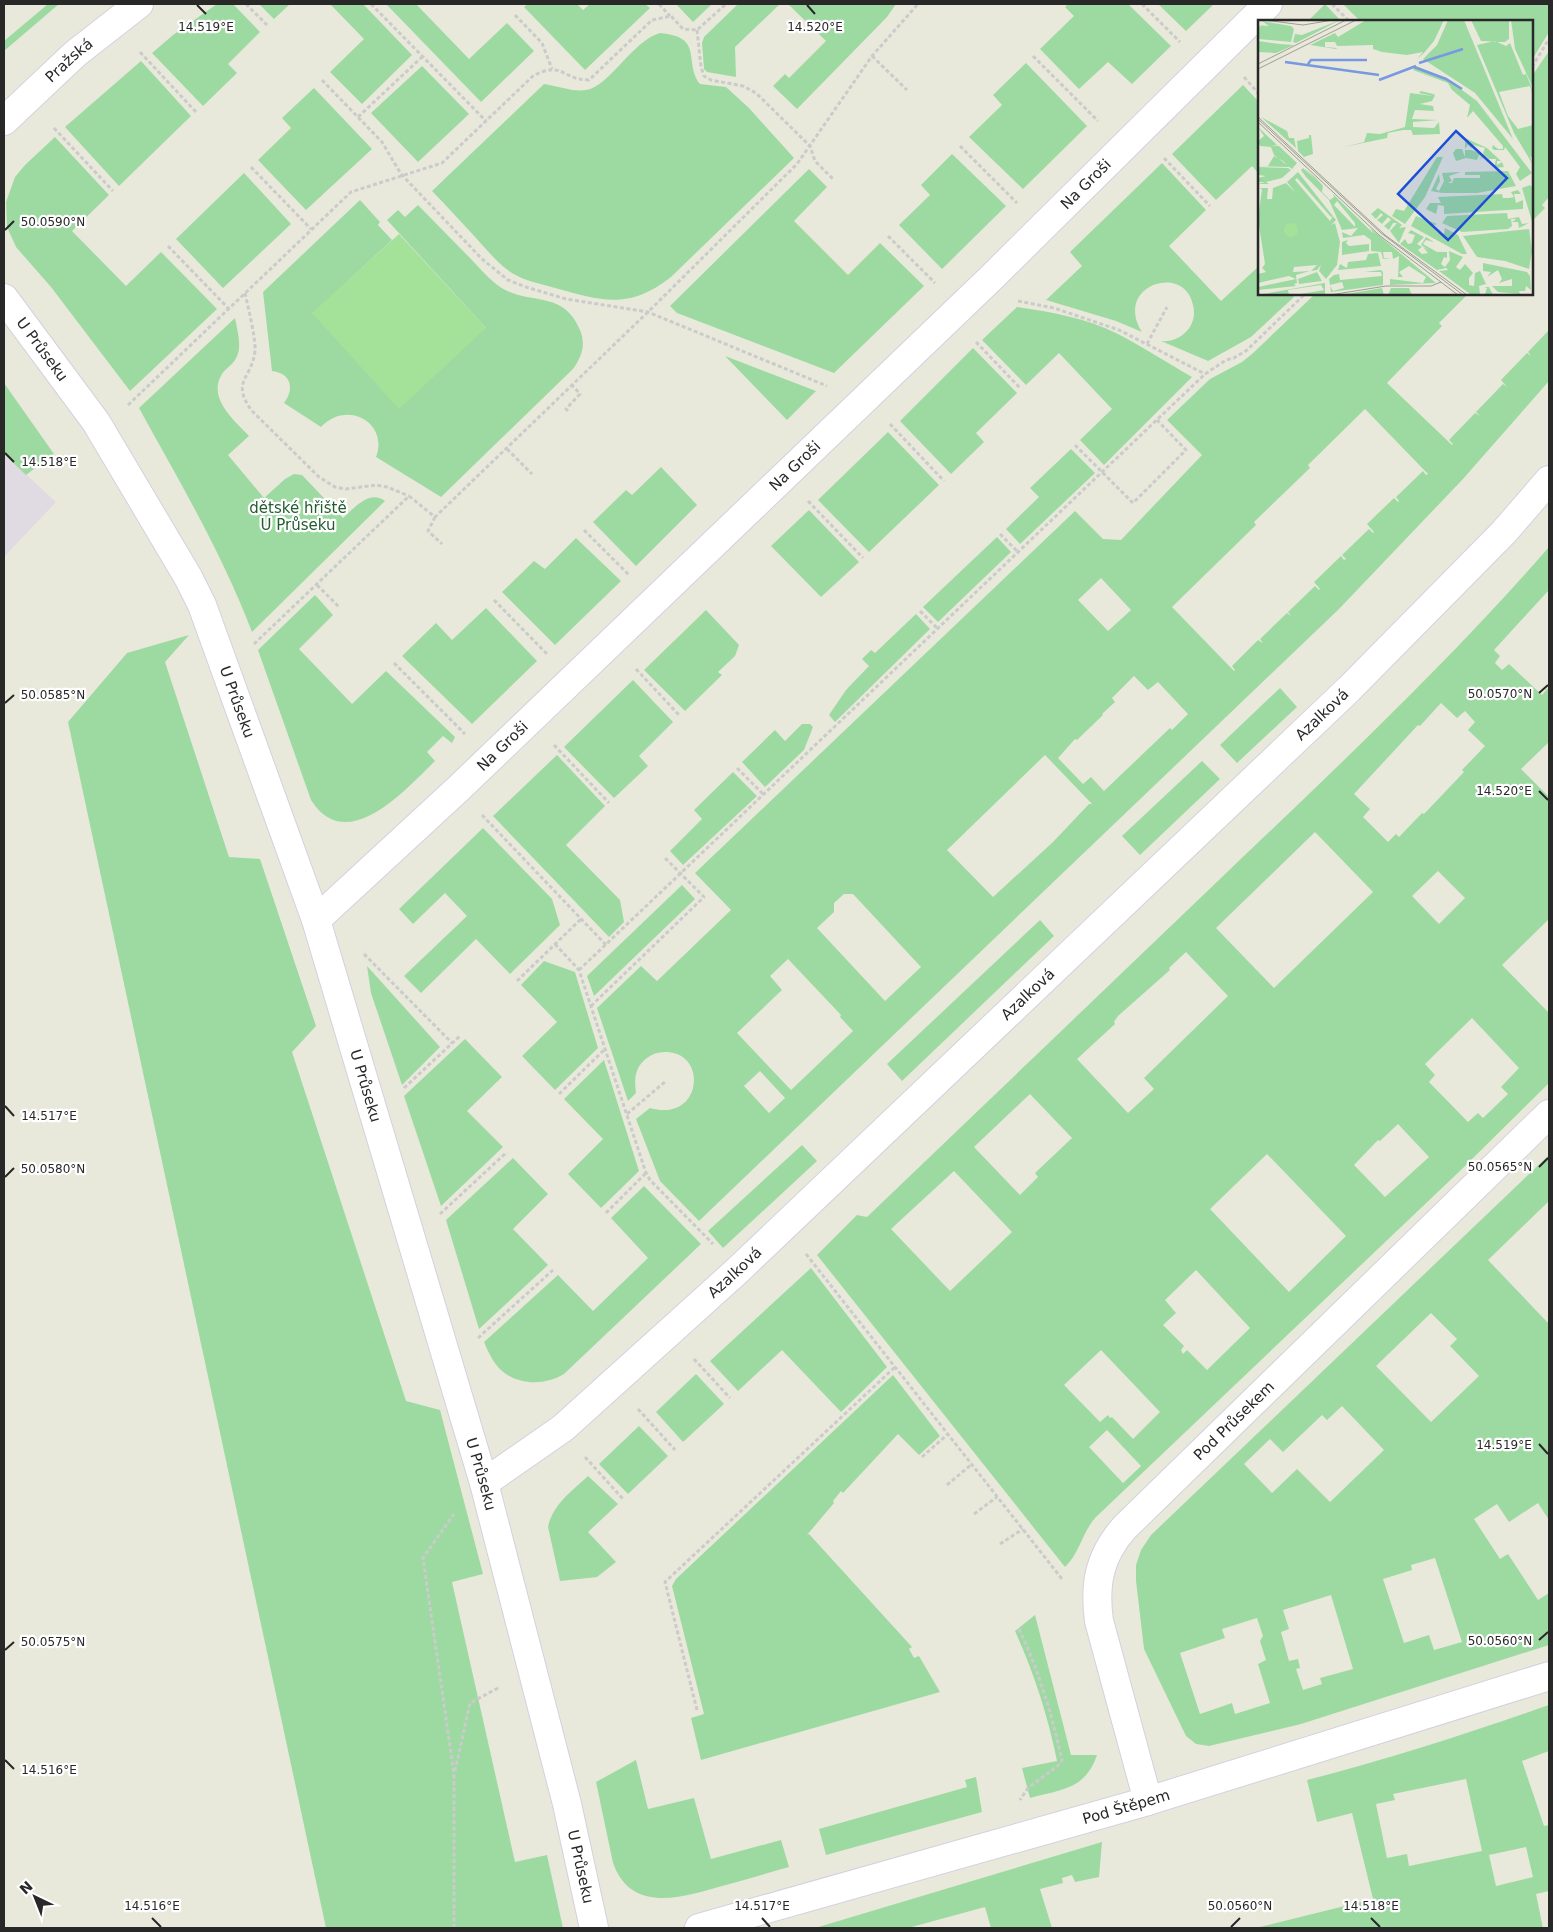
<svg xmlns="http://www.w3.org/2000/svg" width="1553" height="1932" font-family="'DejaVu Sans',sans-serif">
<rect width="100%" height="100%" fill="#e9e9db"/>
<polygon fill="#e0dbe2" points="4,454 56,502 4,557"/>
<g fill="#9ddaa2" fill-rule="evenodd">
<polygon points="48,4 59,4 4,51 4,41"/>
<polygon points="217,4 233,4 260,32 228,64 237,73 203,106 152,53 173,35"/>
<polygon points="259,4 290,4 274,19"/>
<polygon points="330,4 363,4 412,55 362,104 330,72 364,39"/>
<polygon points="386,4 416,4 469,59 507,23 534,51 481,102"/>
<polygon points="528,4 577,4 583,10 590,4 645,4 650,8 585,70 524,7"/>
<polygon points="676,4 712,4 693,22"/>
<polygon points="738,4 780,4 735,47 736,77 707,72 704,69 702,43 704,37"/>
<polygon points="788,4 896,4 887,17 797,109 773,86 785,74 789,78 826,41"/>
<polygon points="1068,4 1128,4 1171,46 1132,84 1108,62 1079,89 1040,49 1074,16 1065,7"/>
<polygon points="1158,4 1214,4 1186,31"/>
<polygon points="1325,4 1341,21 1308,21"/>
<polygon points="1343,4 1549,4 1549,32 1532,60 1532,21 1360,21"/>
<path d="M660,33C705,37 683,62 700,84L726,87L749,108L794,158L671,277C629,310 602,301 555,288C541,284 525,281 512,273C498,264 487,250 476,238C461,222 447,206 432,191L544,84C557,86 573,92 586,90C609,87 632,41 660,33Z"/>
<polygon points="1549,51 1549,197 1542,205 1545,208 1532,221 1532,76"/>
<polygon points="141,61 191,116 119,186 65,127"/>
<polygon points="1026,63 1087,126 1023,189 969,137 1002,105 993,95"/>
<polygon points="422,66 469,114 418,162 371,113"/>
<polygon points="1243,85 1259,102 1259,174 1252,166 1216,200 1172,154"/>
<polygon points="314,88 372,149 306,210 258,160 291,128 282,118"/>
<polygon points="55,137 109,195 72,231 126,286 161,252 217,309 130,391 51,287 16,247 7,227 6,202 15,177 25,165"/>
<polygon points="952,154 1006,206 942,269 899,225 930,195 921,185"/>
<path d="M1162,163L1206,210L1169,246L1221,301L1259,266V294H1291L1294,297L1251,337L1208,361L1161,341C1173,342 1183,337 1190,327C1194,320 1195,313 1193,305C1184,262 1113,286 1142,332L1116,321L1046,300L1082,266L1070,252Z"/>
<polygon points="809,169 827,187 794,221 848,275 880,243 924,286 834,373 677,313 670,306"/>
<polygon points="244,173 291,224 223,288 176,239"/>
<path d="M360,200L380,222L378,225L392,240L312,314L486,328L387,220L398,210L405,217L418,205C435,222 452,240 469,257C478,266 486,276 496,284C526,308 562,287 580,330C586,345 582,356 573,369L441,497L376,457C389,423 347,399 321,427L284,403C295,389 291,373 272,371L263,292Z"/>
<path d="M1315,294H1468L1439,323L1442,326L1387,383L1452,445L1453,444L1449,440L1475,413L1480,416L1476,412L1503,384L1507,387L1501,380L1527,353L1531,356L1528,352L1549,330V381L1463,479L1339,609L699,1221L660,1181L636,1119L650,1108C703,1123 708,1051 665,1052C658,1052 652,1054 647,1058C635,1067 634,1078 636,1093L628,1101L597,1008L641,966L657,981L731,910L695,873L1075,511L1103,539L1121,540L1202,455L1167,420L1210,379L1242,362L1252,354ZM1365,409L1428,474L1426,475L1423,471L1396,497L1399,501L1398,502L1394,498L1367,524L1374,532L1373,533L1369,529L1342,555L1346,559L1344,560L1341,556L1314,582L1320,589L1319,590L1315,586L1288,612L1291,616L1287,613L1260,639L1263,643L1258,640L1232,666L1235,670L1234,671L1172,607L1256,525L1254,522L1310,468L1308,465ZM1101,578L1131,610L1108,631L1078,600ZM1134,676L1148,690L1158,682L1188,714L1172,730L1170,728L1104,791L1091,777L1083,784L1058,758L1075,739L1077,740L1103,715L1102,714L1115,702L1112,698ZM1045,755L1092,804H1089L1053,842L993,897L947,850ZM844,894H853L921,967L885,1001L817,928L834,912V903ZM788,959L841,1015L840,1017L853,1031L791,1090L737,1033L782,990L770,976ZM760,1071L785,1098L769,1113L744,1086Z"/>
<path d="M1017,307C1051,312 1087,318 1118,334C1143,347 1168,363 1192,377L1104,465L1080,440L1112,409L1059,353L1026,385L982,340Z"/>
<path d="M235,318C237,329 242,346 237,356C235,363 226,368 222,374C207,398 234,420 249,436L228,455L264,498L285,479L294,474L302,475L343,518C354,508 370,489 385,501L252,632C222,553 179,481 139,408Z"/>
<polygon points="973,348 1017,393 976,433 984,442 951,474 900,421"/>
<polygon points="725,356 816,391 787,420"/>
<polygon points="4,383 54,454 26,475 4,454"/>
<polygon points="888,432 939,485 869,552 818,500"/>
<polygon points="1071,449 1095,473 1020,544 1006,529 1039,497 1030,488"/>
<polygon points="661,467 697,505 636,566 593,522 626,490 632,495"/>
<polygon points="809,510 859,562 821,597 771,546"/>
<polygon points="997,537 1011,552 938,622 923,607"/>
<polygon points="576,538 621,581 555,645 502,592 534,561 545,569"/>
<path d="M1549,547V590L1494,650L1500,656L1495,663L1502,670L1509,664L1542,695L1549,687V742L1521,769L1549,797V919L1502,965L1549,1013V1083L1462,1169L1096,1517C1082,1532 1080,1553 1065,1567L817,1255L857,1215L867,1217C985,1104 1103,991 1221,878C1333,771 1447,664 1549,547ZM1441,703L1457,718L1465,711L1475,722L1468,730L1485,746L1462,770L1464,772L1424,814L1422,813L1399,837L1396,834L1388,842L1363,817L1370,809L1354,794L1418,725L1420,726ZM1315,832L1373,892L1274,988L1216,928ZM1438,871L1465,898L1439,924L1412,896ZM1186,952L1228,996L1144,1078L1154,1089L1128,1113L1077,1059L1115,1024L1114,1022L1118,1016L1170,970L1169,968ZM1472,1018L1519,1068L1501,1087L1508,1094L1483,1118L1478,1113L1468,1122L1429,1082L1435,1075L1425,1064ZM1030,1094L1072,1138L1035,1173L1038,1177L1020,1195L974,1147ZM1398,1124L1429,1157L1385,1197L1354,1165L1378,1140L1380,1141ZM1267,1154L1346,1236L1289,1292L1210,1209ZM954,1171L1012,1232L950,1291L891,1229ZM1196,1270L1250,1328L1207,1370L1187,1350L1183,1354L1181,1350L1184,1346L1163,1325L1176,1313L1165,1300ZM1101,1350L1160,1412L1133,1439L1112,1417L1110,1418L1108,1415L1100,1422L1064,1385ZM1107,1430L1141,1466L1123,1483L1089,1447Z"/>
<path d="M315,595L333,615L299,649L352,704L386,671L455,737L452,743L443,736L427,752L435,761C406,789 347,857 311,800L258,650Z"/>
<polygon points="486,608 537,661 472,724 402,656 436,623 452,640"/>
<polygon points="706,610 739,645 735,656 718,672 722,675 685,711 644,670"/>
<polygon points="916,614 930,629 835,722 829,715 846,690 869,666 862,659 871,650 875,653"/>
<polygon points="189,635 165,662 229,857 260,859 316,1026 292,1052 406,1401 440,1410 483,1574 452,1582 515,1862 547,1855 563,1928 326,1928 68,722 127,653"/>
<polygon points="633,680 673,722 639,756 648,766 614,798 564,747"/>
<polygon points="1280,688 1297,707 1237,763 1220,745"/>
<polygon points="802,724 810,724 813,727 804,750 765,787 742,762 775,730 785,741"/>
<polygon points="557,755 605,806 566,845 620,900 624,922 609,937 493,816"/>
<polygon points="1202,761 1220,779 1140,855 1122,836"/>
<polygon points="733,772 757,796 683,865 670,851 702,819 694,810"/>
<polygon points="483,828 552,899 560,925 510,974 476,939 421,993 404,976 467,916 445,893 413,924 399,909"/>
<polygon points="682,885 695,899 594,996 587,976"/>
<polygon points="1040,920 1054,936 902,1081 887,1064"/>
<polygon points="544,961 575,972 598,1048 555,1090 522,1056 557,1022 521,985"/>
<polygon points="367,966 440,1047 402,1085 371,993"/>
<polygon points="465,1039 502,1077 467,1111 503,1147 441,1206 404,1096"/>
<polygon points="604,1060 639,1171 601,1208 568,1174 603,1139 564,1099"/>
<polygon points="802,1145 817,1161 723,1248 708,1231"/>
<path d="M1549,1155V1201L1488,1260L1549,1324V1520L1538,1503L1509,1522L1497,1504L1474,1519L1500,1559L1508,1554L1538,1600L1549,1593V1645L1301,1724L1209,1746L1196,1744L1186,1736L1144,1649L1136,1581V1565L1141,1550L1151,1535ZM1431,1313L1457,1339L1450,1346L1479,1376L1431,1422L1376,1366ZM1342,1406L1384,1450L1330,1502L1297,1469L1272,1493L1244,1464L1270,1439L1283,1452L1322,1415L1327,1420ZM1435,1558L1462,1642L1434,1650L1429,1635L1404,1643L1383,1579L1412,1570L1411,1565ZM1331,1595L1353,1669L1320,1678L1322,1684L1303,1690L1296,1669L1300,1668L1298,1659L1289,1661L1281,1632L1289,1629L1283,1610ZM1257,1618L1263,1636L1260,1641L1266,1660L1258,1664L1270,1703L1235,1714L1232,1703L1200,1714L1180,1653L1225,1638L1222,1629Z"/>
<polygon points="513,1158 548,1194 513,1229 548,1265 479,1329 446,1220"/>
<path d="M644,1186L701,1244L564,1374C546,1385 520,1386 502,1371C494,1364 488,1352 484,1342L558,1275L593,1311L648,1258L611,1218Z"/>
<polygon points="811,1268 887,1367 841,1412 782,1350 738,1391 710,1361"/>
<polygon points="696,1374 724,1404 683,1442 656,1412"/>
<polygon points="893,1375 940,1436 919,1455 898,1434 843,1493 841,1491 833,1501 834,1503 807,1535 809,1534 912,1647 909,1649 914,1658 919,1656 940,1692 701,1760 691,1718 704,1714 672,1586 676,1579"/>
<polygon points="639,1426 668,1456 628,1494 599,1464"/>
<path d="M588,1476L618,1504L588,1532L616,1562L597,1577L560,1581L548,1527C553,1504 572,1491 588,1476Z"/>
<path d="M1035,1615L1071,1755H1097C1085,1790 1062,1789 1030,1798L1022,1768L1057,1761C1048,1716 1034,1673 1015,1631Z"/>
<path d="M1549,1705V1751L1522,1761L1544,1826L1549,1825V1891L1536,1894L1543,1928H1256L1373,1899L1352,1813L1317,1822L1307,1780C1389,1759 1469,1733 1549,1705ZM1466,1779L1482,1851L1409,1866L1407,1854L1387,1858L1376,1804L1395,1800L1393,1794ZM1526,1847L1533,1877L1496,1886L1489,1855Z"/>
<path d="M636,1760L648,1809L694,1798L711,1859L781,1840L789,1867C768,1873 747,1879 726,1885C686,1896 632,1916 613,1863L596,1782Z"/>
<polygon points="976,1777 982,1812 826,1855 819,1829 967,1787 965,1780"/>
<polygon points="1102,1842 1099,1877 1075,1882 1072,1875 1062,1878 1063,1883 1040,1889 1052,1928 991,1928 985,1907 908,1928 815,1928"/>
</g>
<polygon fill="#a4e199" points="399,234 486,328 399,409 312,313"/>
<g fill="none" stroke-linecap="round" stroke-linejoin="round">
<g stroke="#d4d0df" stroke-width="30">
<g id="minor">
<path id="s1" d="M4,121L75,54L139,4"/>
<path id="s2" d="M4,298L96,422L188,577L202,605L316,920L484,1483L567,1804L594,1928"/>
<path id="s3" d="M316,920L458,789L990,279L1268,4"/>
<path id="s4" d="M484,1483L563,1428L738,1270L1349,689L1504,532L1549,480"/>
<path id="s5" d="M1148,1801L1099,1621C1094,1584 1099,1556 1125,1527L1549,1114"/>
<path id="s6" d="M699,1928L1148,1801L1549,1676"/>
</g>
</g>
<g stroke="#cbcbcb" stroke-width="3" stroke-dasharray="4 2.5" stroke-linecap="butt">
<polyline points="246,4 267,25"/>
<polyline points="371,4 486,121"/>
<polyline points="659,4 670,16"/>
<polyline points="1142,4 1180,42"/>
<polyline points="1332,4 1349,21"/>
<polyline points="515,15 542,43 552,69"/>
<polyline points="697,30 701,67 704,76 711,80 743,86 756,93 810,146 815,161 834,180"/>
<polyline points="140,52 196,112"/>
<polyline points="872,56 907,90"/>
<polyline points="1033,56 1098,121"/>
<polyline points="1532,67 1549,39"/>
<polyline points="1244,77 1259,94"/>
<polyline points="322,80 382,142 401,174 482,259 508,280 526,287 566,299 648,312 827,386"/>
<polyline points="358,117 422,57"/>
<polyline points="54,128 113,191"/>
<polyline points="960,146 1017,203"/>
<polyline points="1164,158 1210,206"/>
<polyline points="251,167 311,229"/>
<polyline points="888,236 935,283"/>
<polyline points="168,246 229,309"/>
<path d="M245,293C248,307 256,339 255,351C252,379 230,381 252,411L319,477L335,487L346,489L376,485L387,487L409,496"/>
<polyline points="1018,301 1054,308 1119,330 1205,374"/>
<polyline points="976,342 1021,389"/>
<polyline points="1147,344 1167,307"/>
<path d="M128,405L351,192L442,163L533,76C563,60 562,80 589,80L652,20L671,16L683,29L697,30L726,4"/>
<polyline points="568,411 566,409 580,394 571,384"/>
<polyline points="890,424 944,481"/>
<polyline points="1075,445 1133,503 1186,450 1157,420"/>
<polyline points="507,449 532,474"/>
<polyline points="808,501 863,558"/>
<polyline points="435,517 428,531 442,544"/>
<polyline points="584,530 630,576"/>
<polyline points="1000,534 1018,552"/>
<polyline points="317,585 340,608"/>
<polyline points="494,600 547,654"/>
<polyline points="920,611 938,629"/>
<polyline points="254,644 409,496 435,517 648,312 797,164 872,56 918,4"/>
<polyline points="394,663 465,734"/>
<polyline points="636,669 680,716"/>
<polyline points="554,745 609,803"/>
<polyline points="737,768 764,795"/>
<polyline points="482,815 606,945"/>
<polyline points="555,944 579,970 646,1173 650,1180 713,1244"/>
<polyline points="364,954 452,1043"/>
<polyline points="579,970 1205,374 1226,360 1234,358 1247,350 1305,294"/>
<polyline points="517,981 581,919"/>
<polyline points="591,1006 704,897 664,857"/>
<polyline points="404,1088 461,1035"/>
<polyline points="559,1094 605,1049"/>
<polyline points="627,1114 666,1081"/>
<polyline points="606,1213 646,1173"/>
<polyline points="440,1214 507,1152"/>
<polyline points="806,1254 1062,1579"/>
<polyline points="478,1338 553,1270"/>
<polyline points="694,1359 730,1398"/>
<polyline points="638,1409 675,1450"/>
<polyline points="585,1457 623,1499"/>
<polyline points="922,1457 948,1434"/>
<polyline points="947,1485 972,1464"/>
<polyline points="974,1514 997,1497"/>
<polyline points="1000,1544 1023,1529"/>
<path d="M1019,1629C1039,1671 1052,1715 1062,1760L1060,1764L1028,1788L1020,1800"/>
<polyline points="697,1710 665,1582 895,1367"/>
<polyline points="455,1771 470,1703 500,1687"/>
<polyline points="454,1928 454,1774 423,1558 454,1514"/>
</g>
<use href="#minor" stroke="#fff" stroke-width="28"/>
</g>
<path fill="none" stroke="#282828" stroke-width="2" d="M197,5L206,14M807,5L815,14M5,230L14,221M5,453L14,462M1539,693L1548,685M5,703L14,695M1539,791L1548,800M5,1106L14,1116M1539,1167L1548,1158M5,1177L14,1168M1539,1444L1548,1454M1539,1640L1548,1632M5,1650L14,1642M5,1760L14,1769M152,1918L161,1927M762,1918L770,1927M1371,1918L1380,1927M1231,1927L1240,1918"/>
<g text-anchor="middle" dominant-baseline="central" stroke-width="4.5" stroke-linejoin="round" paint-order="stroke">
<g font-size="15" fill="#282828" stroke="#fff">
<text stroke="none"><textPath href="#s1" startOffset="89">Pražská</textPath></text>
<text stroke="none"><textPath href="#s3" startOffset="1065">Na Groši</textPath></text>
<text stroke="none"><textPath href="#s2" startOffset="64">U Průseku</textPath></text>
<text stroke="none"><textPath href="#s3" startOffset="660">Na Groši</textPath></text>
<text stroke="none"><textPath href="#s2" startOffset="469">U Průseku</textPath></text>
<text stroke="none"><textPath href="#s4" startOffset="1138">Azalková</textPath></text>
<text stroke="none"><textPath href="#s3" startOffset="255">Na Groši</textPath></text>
<text stroke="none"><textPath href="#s4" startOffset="732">Azalková</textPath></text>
<text stroke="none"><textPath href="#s2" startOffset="874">U Průseku</textPath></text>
<text stroke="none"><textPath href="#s4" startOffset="328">Azalková</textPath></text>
<text stroke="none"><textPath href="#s5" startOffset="440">Pod Průsekem</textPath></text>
<text stroke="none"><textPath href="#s2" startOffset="1279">U Průseku</textPath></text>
<text stroke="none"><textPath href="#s6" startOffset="444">Pod Štěpem</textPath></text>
<text stroke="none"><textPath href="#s2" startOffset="1684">U Průseku</textPath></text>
</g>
<g font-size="15" fill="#215c2e" stroke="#fff">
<text x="298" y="508">dětské hřiště<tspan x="298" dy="17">U Průseku</tspan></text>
</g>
</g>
<g transform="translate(1258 20)">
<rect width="275" height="275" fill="#e9e9db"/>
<path d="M82,0L38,23L35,22L37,14L44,15ZM108,0H186L176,21L166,33L159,39L165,32L149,35L124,32L115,29V25L79,26L77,22H67V27L79,28L78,29L52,25L77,13L80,17ZM190,0H206L255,119L217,73L165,39L179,25ZM213,0H251V19L247,22L223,21ZM253,0H275V68L257,29ZM4,1L33,6L36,9L33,22L0,19V7L4,6L0,5L11,6ZM0,21L22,24L36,25L18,33L0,32ZM237,21L248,26L252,23L265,55L268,54L273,66L275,76L272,66L241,72L250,96L260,109L275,105V139L272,136L275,145L256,113L219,25ZM158,46L189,59L219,81L274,153L262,161L258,154L262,147L247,127L246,130H236L234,128L235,125L240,129H245V126L215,91L209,98L212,85L194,70L190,63L155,50ZM163,71L175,74L177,75L174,81L162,84L175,86L176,91L157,90L154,99L180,100L155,102V107L176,108L181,102L182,114L155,115L153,110H145L130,113L129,118L86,127L106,122L109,113L122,114L147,107L152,73L175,76L161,73ZM3,97L29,111L31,118H36L38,128ZM0,107L19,125H12L21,126L39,143L34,149L16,135L13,127L2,126L0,121L6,116ZM51,115H53L55,134L46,137L40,131L39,121L51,118ZM207,118L229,128L243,141H239V145L244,142L246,147L236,148L238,139H231L225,133L227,128L212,124L214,129L210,125L207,129ZM198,129H204L207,137V130H213L227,135L228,137L221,139L224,137L221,135L219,140L208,138L198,141L195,133ZM16,136L25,141L31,147L0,146H10ZM179,137H185L167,177L147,204L134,196L138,189L146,191ZM0,147L30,148L33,150L24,158L8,162L11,164H0L7,162H0V158L8,156L0,155ZM45,148L61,163L46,148L57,157L65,166L64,172L72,180L76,177L75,174L116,214L112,208L178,263L132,265V259L165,263L168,257L151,246L141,252L145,257H140L141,236L135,239L134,232H125L126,238H133L125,239L123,232L113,231V220L106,215L85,218L84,212L93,216L100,208L84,210L71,180L48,157L43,150ZM79,181L97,203V207L76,185ZM250,151L258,166L219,173H184L173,171L181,154L182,161L178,169L181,171L186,161L184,153L203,152L191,156L194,161L190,163H194L196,158H222V155H207V152ZM40,152L78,200L73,205L77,203L82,222L79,245L68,259L61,251L63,245L59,250L53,251L59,245L36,247L35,252L52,251L38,255L39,263L36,264L38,266L0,270V267L38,259L31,256L0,263V254L8,252L4,248L7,244L0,199L4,169L0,168H10L9,179H14L15,168L28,163L38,173L29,162ZM39,158L73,197L75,196L72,201L37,160ZM272,165L275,168V205L264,168ZM260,170L263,174H256L258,183L265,180V189L186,194V186L180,185L178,194L168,189L172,183H183L180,177L244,174L245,178H251L256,177L253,172ZM120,188L144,205L141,208L148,207L141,223L132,211L139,203H135L131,210L126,206L133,200L130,197L124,204L119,200L125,195L123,193L118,199L113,194ZM249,193L250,199L261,197L264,204L271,203L261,208L260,202H254L258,199H253L254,206L250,209L204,212L184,203L189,196ZM158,196L179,204L174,206L179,212L186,214L187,208L200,215L209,234H204L153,206ZM271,209L274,231L271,249L247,241L219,237L205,216ZM153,210L166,217L159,224L164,227L160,230L164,234L170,233L165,227L171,230L163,225L168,217L176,222L168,220L165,224L179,232H189V238L186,237L183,244L187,247L192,240L191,231L205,237L198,247L202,250L207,244L215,253L211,258V265L216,266L217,253L222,251L228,264L221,266L222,274H227L229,268L226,267H231L235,275L212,274L181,251L190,250L188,248L179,250L142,224L147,219L150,224L154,223L157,215L150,213ZM90,220L88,223L91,226L111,224V231L84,235V222ZM120,233L123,246L80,250L82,244L89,248L90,242L108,240L110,234ZM225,243L269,252L272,256L273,270L268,266L267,271H261L262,274L240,272L234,266H254V259L241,263L244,259L240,250L229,257L233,252L225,251ZM123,250L125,252V265L73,272L72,266L75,271L86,268L84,262L72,265L71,259L76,255L81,254L82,260L124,256L123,252H106ZM59,252L64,261L41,264L40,259ZM67,263V275H37L66,270L63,265L30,270L31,275H0ZM124,268L126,275H82ZM133,268H151L154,275H130Z" fill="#9ddaa2" fill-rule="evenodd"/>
<path d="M26 210a7 7 0 1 1 14 0a7 7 0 1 1-14 0Z" fill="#a4e199"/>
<path fill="none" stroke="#7898e1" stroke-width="2.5" d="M27,42L121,55M161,43L205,29M50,44L53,40H109M156,47L188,59L204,69M121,60L158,46"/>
<path fill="none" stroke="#9c9c93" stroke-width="1" d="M6,0L45,5L75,0M0,44L88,0M0,49L98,0M0,97L127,215L209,275M0,99L123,213L205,275M0,102L121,215L200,275M72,275L128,266H173L183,262"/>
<path fill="#1d4ed8" fill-opacity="0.15" stroke="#1d4ed8" stroke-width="2.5" d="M198,111L249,158L190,220L140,174Z"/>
<rect width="275" height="275" fill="none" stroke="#282828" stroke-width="2.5"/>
</g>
<g font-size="12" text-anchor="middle" fill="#282828" stroke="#fff" stroke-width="4.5" stroke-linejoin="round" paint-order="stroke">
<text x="206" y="31">14.519°E</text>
<text x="815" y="31">14.520°E</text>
<text x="53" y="226">50.0590°N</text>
<text x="49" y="466">14.518°E</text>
<text x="1500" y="698">50.0570°N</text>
<text x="53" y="699">50.0585°N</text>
<text x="1504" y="795">14.520°E</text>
<text x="49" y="1120">14.517°E</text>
<text x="1500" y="1171">50.0565°N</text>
<text x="53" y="1173">50.0580°N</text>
<text x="1504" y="1449">14.519°E</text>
<text x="1500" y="1645">50.0560°N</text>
<text x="53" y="1646">50.0575°N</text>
<text x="49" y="1774">14.516°E</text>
<text x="152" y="1910">14.516°E</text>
<text x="762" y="1910">14.517°E</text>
<text x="1371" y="1910">14.518°E</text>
<text x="1240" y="1910">50.0560°N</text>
</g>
<rect width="1553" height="1932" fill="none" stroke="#282828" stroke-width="10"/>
<g transform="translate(35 1897) rotate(317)" stroke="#ffffff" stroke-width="4" paint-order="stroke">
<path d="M0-4L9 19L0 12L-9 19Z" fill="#282828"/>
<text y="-8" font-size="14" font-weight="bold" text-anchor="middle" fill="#282828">N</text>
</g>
</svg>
